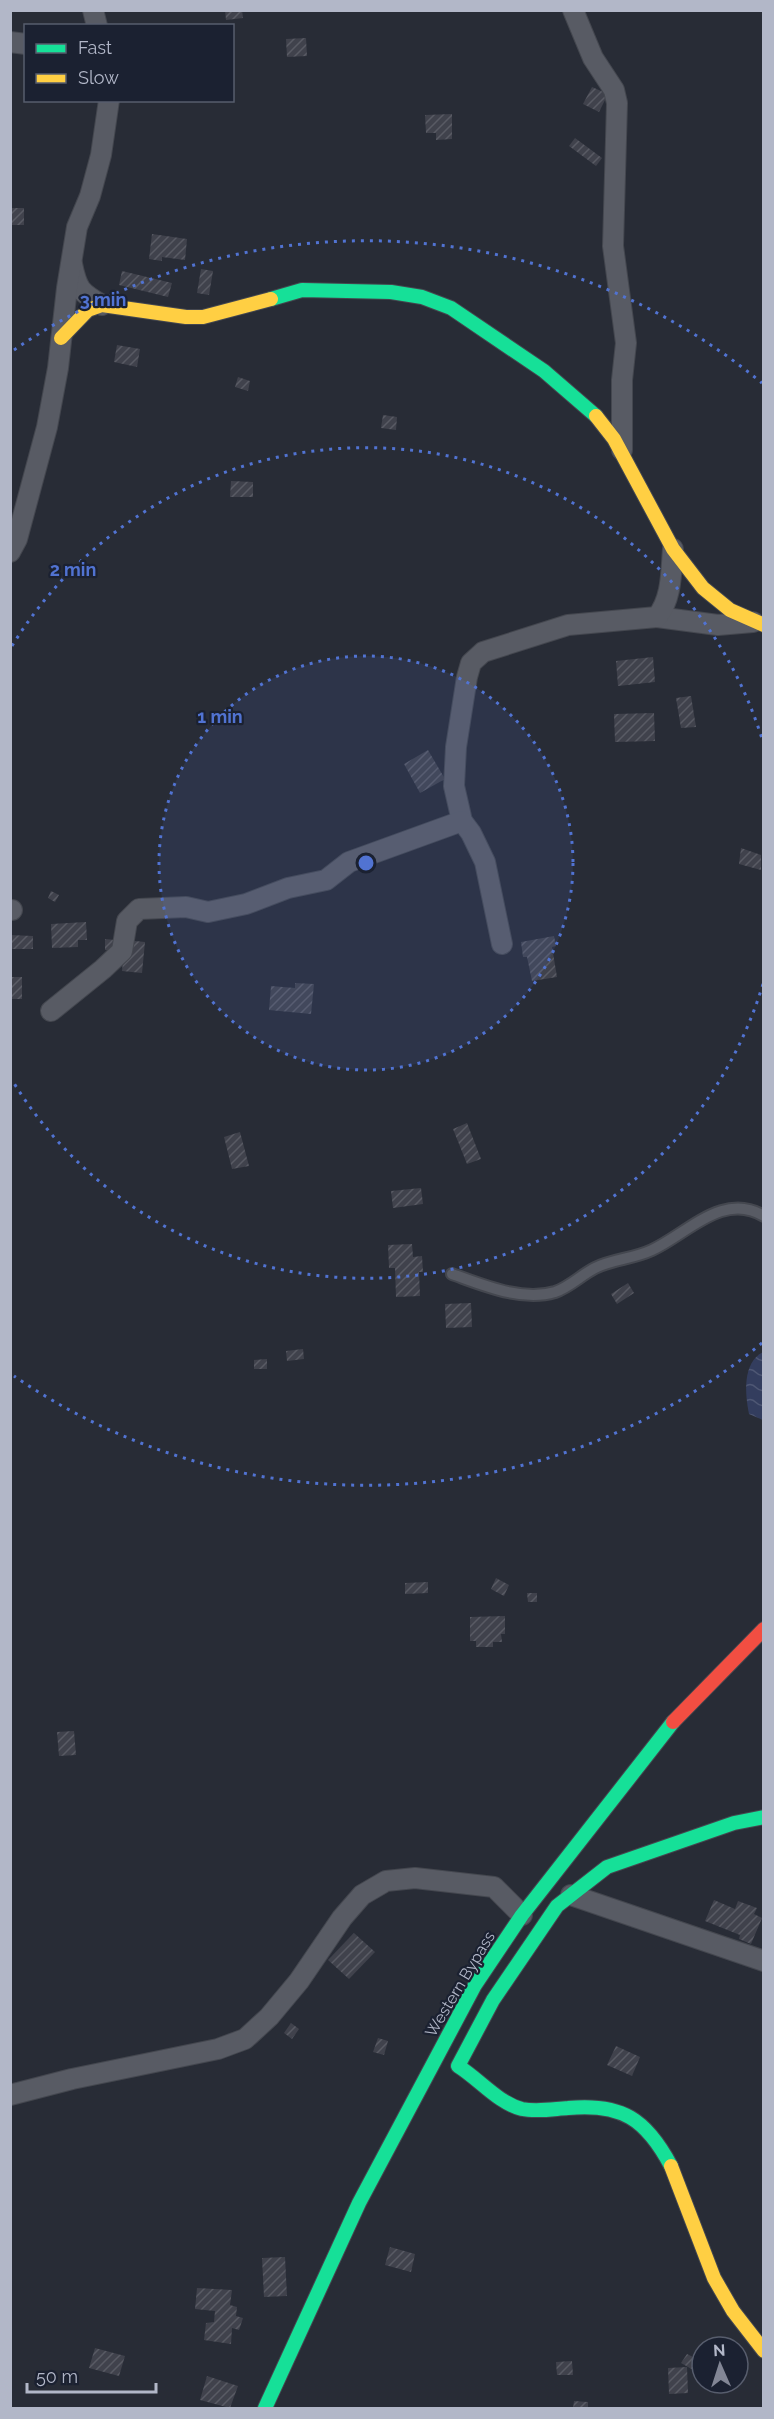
<svg xmlns="http://www.w3.org/2000/svg" width="774" height="2419" font-family="Raleway,sans-serif">
<defs>
<pattern id="water-waves" width="16" height="10" patternUnits="userSpaceOnUse" patternTransform="scale(1.5)"><rect width="16" height="10" fill="#333d5e"/><path d="M0 5q4-4 8 0t8 0" fill="none" stroke="#4e5774"/></pattern>
<pattern id="building-hatch" width="6" height="6" patternUnits="userSpaceOnUse" patternTransform="scale(1.5)"><rect width="6" height="6" fill="#40424c"/><path d="M-1 1l2-2M0 6l6-6M5 7l2-2" fill="none" stroke="#595b64"/></pattern>
</defs>
<rect width="100%" height="100%" fill="#282c36"/>
<path fill="url(#water-waves)" d="M763,1352H764L763,1420L749,1414C745,1394 742,1363 763,1352Z"/>
<g fill="url(#building-hatch)">
<polygon points="225,10 242,10 243,18 226,20"/>
<polygon points="306,38 307,56 287,57 286,39"/>
<polygon points="592,87 608,94 599,112 583,104"/>
<polygon points="452,114 452,139 436,140 436,133 426,133 425,115"/>
<polygon points="575,138 602,158 596,166 569,146"/>
<rect x="10" y="208" width="14" height="17"/>
<polygon points="152,234 187,239 185,260 162,257 162,261 149,259"/>
<polygon points="201,269 213,271 209,295 197,293"/>
<polygon points="122,271 172,283 168,297 119,285"/>
<polygon points="117,345 140,349 137,367 114,362"/>
<polygon points="238,377 250,381 248,391 235,387"/>
<polygon points="383,415 397,417 396,430 381,428"/>
<polygon points="231,481 253,482 253,497 230,497"/>
<polygon points="653,657 655,682 618,686 616,661"/>
<polygon points="691,696 696,727 681,728 676,698"/>
<polygon points="654,713 655,741 615,742 614,714"/>
<polygon points="428,750 445,779 420,793 404,764"/>
<polygon points="741,848 761,855 761,870 739,864"/>
<polygon points="51,891 59,895 55,902 48,898"/>
<polygon points="86,922 87,940 78,940 78,947 52,948 51,924"/>
<polygon points="10,935 33,936 33,949 10,949"/>
<polygon points="554,936 556,946 552,947 557,977 532,981 527,957 523,957 521,942"/>
<polygon points="105,939 116,940 115,951 105,950"/>
<polygon points="125,940 145,942 142,973 122,971"/>
<rect x="10" y="977" width="12" height="22"/>
<polygon points="295,983 314,984 311,1014 269,1010 271,986 295,988"/>
<polygon points="467,1123 481,1159 467,1164 453,1129"/>
<polygon points="240,1132 249,1166 232,1169 224,1137"/>
<polygon points="421,1188 423,1204 393,1208 391,1191"/>
<polygon points="412,1244 413,1257 422,1256 423,1272 419,1272 420,1296 396,1297 395,1268 389,1268 388,1245"/>
<polygon points="628,1283 634,1293 617,1304 611,1294"/>
<polygon points="471,1303 472,1327 446,1328 445,1304"/>
<polygon points="303,1349 304,1359 287,1361 286,1351"/>
<polygon points="267,1359 267,1369 254,1369 254,1360"/>
<polygon points="496,1578 509,1585 504,1596 491,1589"/>
<polygon points="428,1582 428,1593 405,1594 405,1583"/>
<polygon points="527,1593 537,1593 537,1602 528,1602"/>
<polygon points="505,1616 505,1634 501,1634 502,1642 493,1642 493,1647 476,1647 476,1641 470,1641 470,1617"/>
<polygon points="74,1731 76,1755 59,1756 57,1732"/>
<polygon points="714,1900 735,1909 738,1901 757,1908 754,1914 762,1918 751,1944 739,1939 740,1935 705,1921"/>
<polygon points="354,1933 375,1952 349,1979 328,1960"/>
<polygon points="291,2023 299,2029 292,2039 284,2033"/>
<polygon points="378,2038 388,2041 384,2055 373,2052"/>
<polygon points="616,2046 640,2057 632,2076 607,2065"/>
<polygon points="390,2247 415,2254 411,2272 385,2265"/>
<polygon points="285,2257 287,2296 264,2297 262,2258"/>
<polygon points="197,2288 232,2290 230,2305 237,2307 236,2316 243,2318 239,2330 232,2328 231,2344 204,2340 206,2323 214,2322 215,2311 195,2309"/>
<polygon points="711,2342 723,2345 722,2347 710,2347"/>
<polygon points="95,2348 125,2356 119,2376 89,2368"/>
<polygon points="687,2354 701,2361 695,2371 681,2363"/>
<polygon points="572,2361 573,2375 557,2375 556,2362"/>
<polygon points="687,2367 688,2393 669,2394 668,2368"/>
<polygon points="207,2376 238,2386 230,2408 200,2400"/>
<polygon points="574,2401 588,2402 588,2408 573,2408"/>
</g>
<g fill="none" stroke-linecap="round" stroke-linejoin="round">
<g stroke="#44474f" stroke-width="14">
<path id="lane" d="M452,1274C483,1285 522,1302 555,1292C570,1287 581,1275 595,1268C613,1259 633,1259 652,1250C687,1234 723,1191 764,1216"/>
</g>
<g stroke="#44474f" stroke-width="22">
<g id="street">
<polyline points="93,10 97,26"/>
<polyline points="573,10 593,58 614,90 617,103 613,246 626,343 622,380 622,450"/>
<polyline points="10,42 26,44"/>
<path d="M72,264C77,289 80,292 102,305"/>
<polyline points="10,552 17,539 47,427 58,368 67,288 77,227 90,196 101,155 109,100"/>
<polyline points="657,617 718,625 753,622"/>
<polyline points="10,910 12,910"/>
<path d="M502,944L485,862L471,833L462,821L454,786L456,747L467,677L471,663L483,652L568,625L657,617C672,598 671,573 673,549"/>
<polyline points="51,1011 103,969 122,951 127,921 139,909 186,907 208,912 246,904 288,888 326,880 349,862 462,821"/>
<polyline points="571,1895 764,1961"/>
<polyline points="10,2095 72,2079 218,2049 245,2039 269,2017 299,1981 342,1918 362,1895 386,1881 415,1878 494,1887 522,1915"/>
</g>
</g>
<g stroke="#44474f" stroke-width="16">
<g id="fast">
<polyline points="271,299 302,290 391,292 422,297 451,308 544,371 596,416"/>
<path d="M671,2166C646,2119 622,2103 568,2108C553,2109 537,2112 522,2109C498,2103 479,2079 458,2066L493,2000L557,1906L607,1867L734,1823L764,1817"/>
<polyline points="265,2408 359,2203 475,1985 522,1915 673,1722"/>
</g>
</g>
<g stroke="#44474f" stroke-width="16">
<g id="slow">
<polyline points="61,338 88,310 102,305 186,317 203,317 271,299"/>
<polyline points="596,416 614,439 673,549 703,588 730,610 764,625"/>
<polyline points="671,2166 714,2278 733,2311 764,2351"/>
</g>
</g>
<g stroke="#44474f" stroke-width="16">
<polyline id="jam" points="673,1722 764,1629"/>
</g>
<use href="#lane" stroke="#585b64" stroke-width="10"/>
<use href="#street" stroke="#585b64" stroke-width="20"/>
<use href="#fast" stroke="#16e098" stroke-width="14"/>
<use href="#slow" stroke="#ffcf43" stroke-width="14"/>
<use href="#jam" stroke="#f24e42" stroke-width="14"/>
</g>
<circle cx="366" cy="863" r="207" fill="#5173d2" fill-opacity=".12"/>
<g fill="none" stroke="#5173d2" stroke-width="3" stroke-dasharray="3 6">
<circle cx="366" cy="863" r="207"/>
<path d="M763 984A415 415 0 0 1 12 1080M12 646A415 415 0 0 1 763 742"/>
<path d="M762 1343A622 622 0 0 1 14 1376M14 350A622 622 0 0 1 762 383"/>
</g>
<g text-anchor="middle" dominant-baseline="central" stroke-width="4.5" stroke-linejoin="round" paint-order="stroke">
<g font-size="16" fill="#b2b7c8" stroke="#1b2131">
<text transform="translate(460 1984) rotate(-59)">Western Bypass</text>
</g>
</g>
<circle cx="366" cy="863" r="9" fill="#5173d2" stroke="#1b2131" stroke-width="3"/>
<g font-size="18" text-anchor="middle" font-weight="bold" fill="#5173d2" stroke="#1b2131" stroke-width="4.5" stroke-linejoin="round" paint-order="stroke">
<text x="103" y="306">3 min</text>
<text x="73" y="576">2 min</text>
<text x="220" y="723">1 min</text>
</g>
<rect width="774" height="2419" fill="none" stroke="#b2b7c8" stroke-width="24"/>
<rect x="24" y="24" width="210" height="78" fill="#1b2131" stroke="#575d6d" stroke-width="1.5"/>
<rect x="36" y="44" width="30" height="9" fill="#16e098" stroke="#575d6d" stroke-width="1.5"/>
<text x="78" y="54" font-size="18" fill="#b2b7c8">Fast</text>
<rect x="36" y="74" width="30" height="9" fill="#ffcf43" stroke="#575d6d" stroke-width="1.5"/>
<text x="78" y="84" font-size="18" fill="#b2b7c8">Slow</text>
<g transform="translate(720 2365) rotate(357)"><circle r="28" fill="#1b2131" stroke="#575d6d" stroke-width="1.5"/>
<path d="M0-4.5L10 22L0 15L-10 22Z" fill="#828695"/>
<text y="-9" font-size="16" font-weight="bold" text-anchor="middle" fill="#b2b7c8">N</text>
</g>
<path d="M27 2383v9h129v-9" fill="none" stroke="#b2b7c8" stroke-width="3"/>
<text x="36" y="2383" font-size="18" fill="#b2b7c8" stroke="#1b2131" stroke-width="4.5" paint-order="stroke">50 m</text>
</svg>
